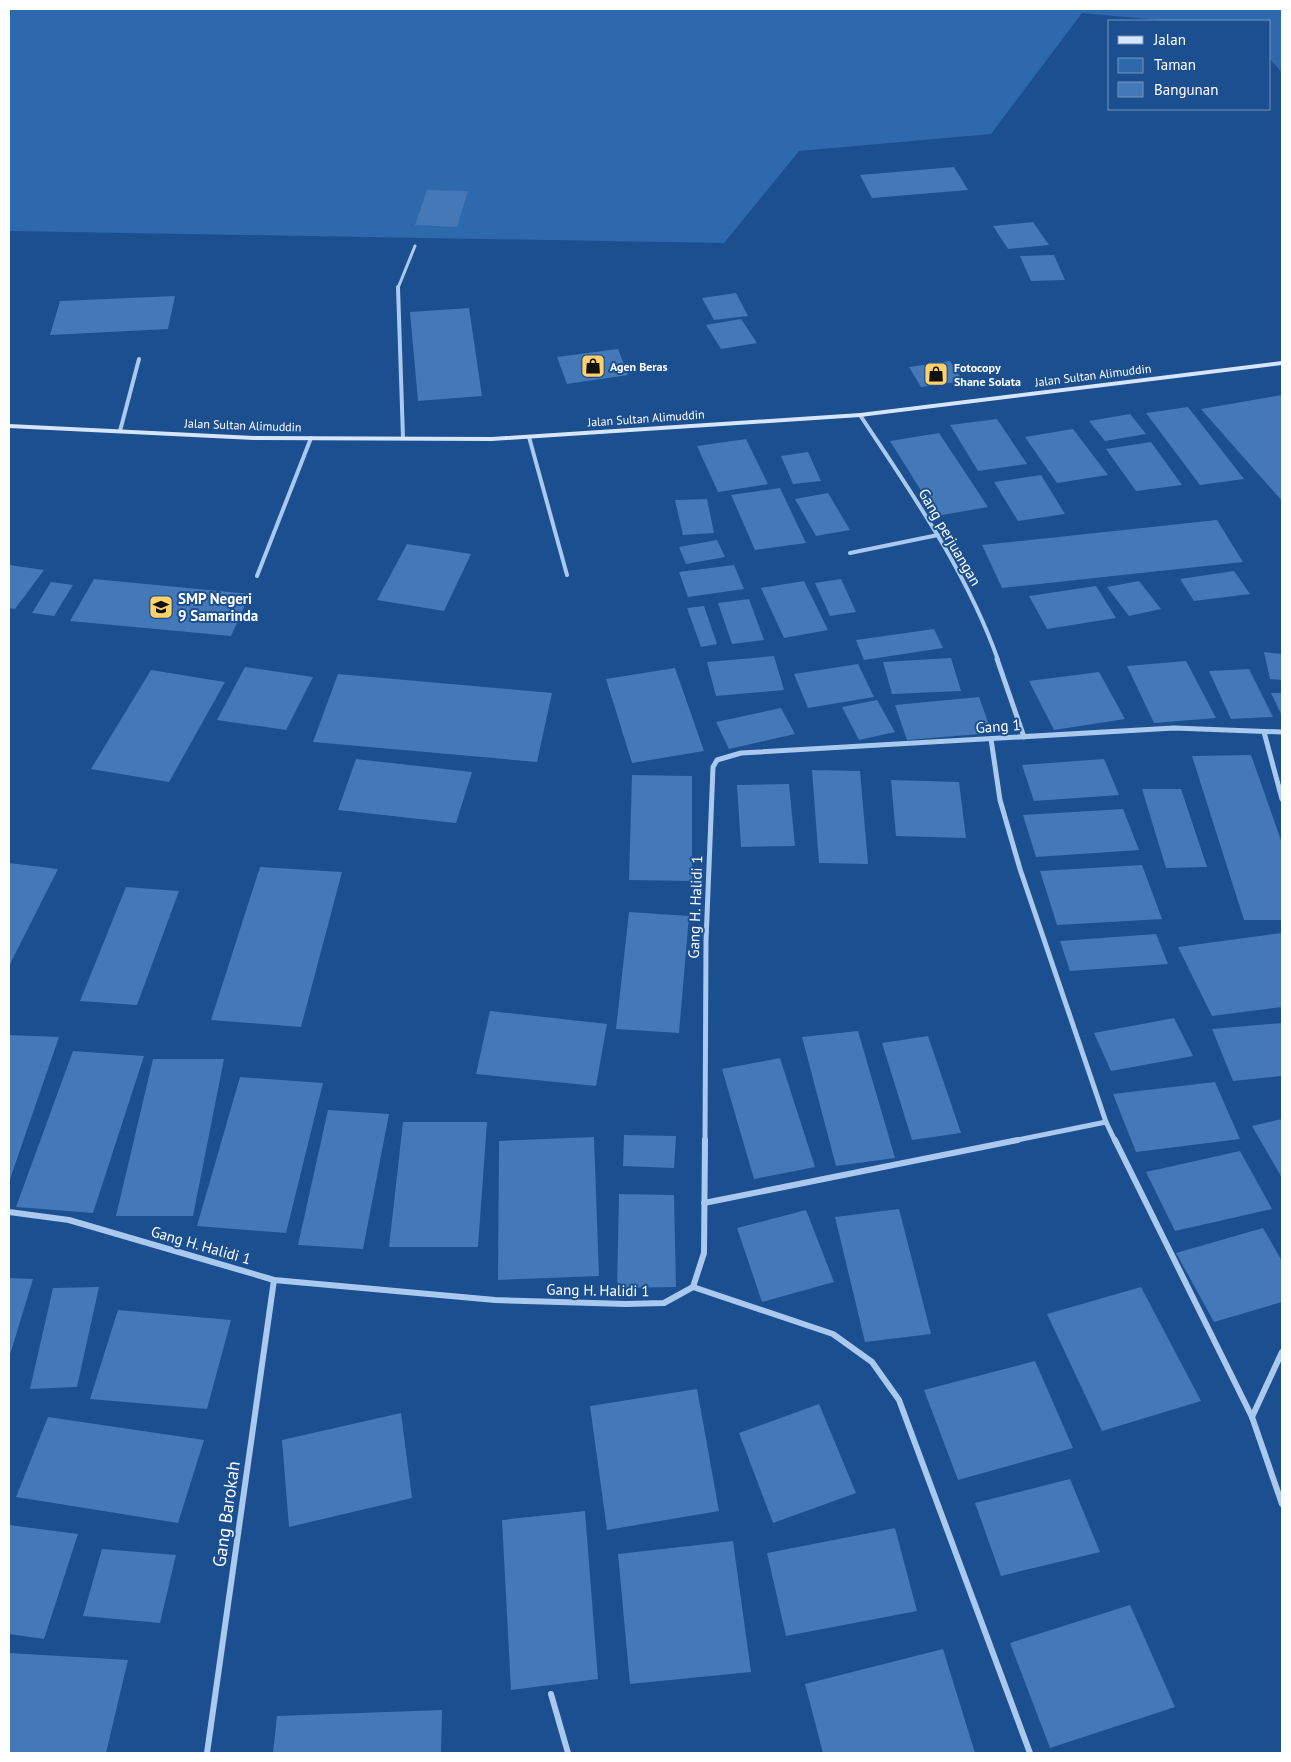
<svg xmlns="http://www.w3.org/2000/svg" width="1291" height="1762" font-family="'PT Sans',sans-serif">
<rect width="100%" height="100%" fill="#1b4f8f"/>
<polygon fill="#2e69ad" points="9,9 1282,9 1282,73 1270,59 1270,21 1170,21 1082,13 991,134 799,151 724,243 9,231"/>
<g fill="#4478b7">
<polygon points="954,167 968,190 872,198 860,175"/>
<polygon points="427,190 468,191 457,227 415,225"/>
<polygon points="1033,222 1049,245 1008,249 993,226"/>
<polygon points="1054,255 1065,280 1031,281 1020,256"/>
<polygon points="736,293 748,316 714,320 702,298"/>
<polygon points="175,296 168,329 50,335 60,301"/>
<polygon points="469,308 482,396 418,401 410,312"/>
<polygon points="741,319 757,343 721,349 706,325"/>
<polygon points="618,349 628,375 567,384 557,357"/>
<polygon points="950,361 963,381 921,387 909,367"/>
<polygon points="1282,395 1282,501 1201,409"/>
<polygon points="1188,407 1244,479 1200,485 1146,413"/>
<polygon points="1130,414 1146,434 1105,441 1089,421"/>
<polygon points="997,419 1027,464 978,471 950,425"/>
<polygon points="1073,429 1108,475 1057,483 1025,437"/>
<polygon points="939,433 988,507 937,516 890,441"/>
<polygon points="746,439 768,484 718,492 697,446"/>
<polygon points="1151,442 1182,485 1136,491 1106,449"/>
<polygon points="808,452 821,481 793,484 781,456"/>
<polygon points="1041,475 1065,514 1018,521 994,482"/>
<polygon points="780,488 806,543 755,550 731,495"/>
<polygon points="828,493 850,530 816,536 795,499"/>
<polygon points="707,499 714,533 683,535 675,500"/>
<polygon points="1217,520 1243,562 1002,588 982,545"/>
<polygon points="717,540 725,557 686,564 679,547"/>
<polygon points="407,544 471,554 444,611 377,600"/>
<polygon points="9,565 44,570 15,609 9,608"/>
<polygon points="734,565 744,589 688,597 679,572"/>
<polygon points="1234,571 1250,594 1194,601 1180,579"/>
<polygon points="94,579 250,594 231,636 70,621"/>
<polygon points="841,579 856,612 830,616 815,583"/>
<polygon points="804,581 828,630 784,638 761,588"/>
<polygon points="1139,581 1161,609 1129,616 1107,587"/>
<polygon points="51,582 73,585 54,616 32,613"/>
<polygon points="1096,586 1116,618 1047,629 1029,596"/>
<polygon points="749,599 764,640 732,644 718,603"/>
<polygon points="704,606 717,644 701,647 687,608"/>
<polygon points="934,629 943,648 864,660 856,640"/>
<polygon points="1264,652 1282,654 1282,680 1270,679"/>
<polygon points="774,656 784,690 716,696 707,662"/>
<polygon points="951,658 961,691 892,694 883,662"/>
<polygon points="1186,661 1216,718 1154,723 1127,666"/>
<polygon points="858,664 874,697 808,708 794,674"/>
<polygon points="245,667 313,677 286,730 217,720"/>
<polygon points="675,668 704,751 632,763 606,679"/>
<polygon points="1249,669 1273,717 1231,719 1209,671"/>
<polygon points="151,670 225,682 169,782 91,769"/>
<polygon points="1099,672 1125,719 1054,730 1029,681"/>
<polygon points="338,674 552,693 537,762 313,742"/>
<polygon points="1271,693 1282,693 1282,716"/>
<polygon points="979,697 992,733 907,740 895,705"/>
<polygon points="877,700 895,732 859,740 842,707"/>
<polygon points="781,708 795,734 729,749 716,722"/>
<polygon points="1251,755 1282,843 1282,920 1244,920 1192,756"/>
<polygon points="356,759 472,772 456,823 338,810"/>
<polygon points="1104,759 1119,795 1034,801 1022,765"/>
<polygon points="812,770 860,771 868,864 819,863"/>
<polygon points="632,775 692,776 692,881 629,880"/>
<polygon points="891,780 959,782 966,838 896,836"/>
<polygon points="789,784 795,846 741,847 737,785"/>
<polygon points="1142,789 1181,789 1207,867 1166,868"/>
<polygon points="1123,809 1139,850 1036,857 1023,815"/>
<polygon points="9,863 58,869 9,966"/>
<polygon points="1142,865 1162,919 1057,925 1040,871"/>
<polygon points="260,867 342,872 301,1027 211,1020"/>
<polygon points="126,887 179,891 137,1005 80,1001"/>
<polygon points="629,912 689,916 679,1033 616,1029"/>
<polygon points="1282,933 1282,1007 1212,1016 1178,947"/>
<polygon points="1156,934 1168,964 1070,971 1060,941"/>
<polygon points="490,1011 607,1024 596,1086 476,1074"/>
<polygon points="1174,1018 1193,1056 1111,1071 1094,1033"/>
<polygon points="1282,1023 1282,1076 1233,1081 1212,1029"/>
<polygon points="858,1031 895,1158 836,1166 802,1037"/>
<polygon points="9,1035 59,1037 9,1182"/>
<polygon points="928,1036 961,1133 912,1140 882,1043"/>
<polygon points="73,1051 144,1056 93,1213 16,1207"/>
<polygon points="780,1058 815,1167 754,1179 722,1069"/>
<polygon points="153,1059 224,1059 193,1216 116,1216"/>
<polygon points="240,1077 323,1083 286,1233 197,1226"/>
<polygon points="1215,1082 1240,1139 1136,1152 1113,1094"/>
<polygon points="328,1110 389,1114 363,1249 298,1245"/>
<polygon points="1282,1119 1282,1178 1252,1126"/>
<polygon points="403,1122 487,1122 478,1247 389,1247"/>
<polygon points="624,1135 676,1136 674,1168 623,1166"/>
<polygon points="594,1137 599,1276 498,1280 499,1141"/>
<polygon points="1240,1151 1272,1209 1175,1231 1146,1172"/>
<polygon points="619,1194 674,1195 676,1287 617,1288"/>
<polygon points="899,1209 931,1334 865,1342 835,1217"/>
<polygon points="806,1210 834,1282 762,1302 737,1228"/>
<polygon points="1263,1228 1282,1261 1282,1302 1214,1322 1176,1253"/>
<polygon points="9,1278 33,1279 9,1358"/>
<polygon points="99,1287 77,1387 30,1389 53,1288"/>
<polygon points="1141,1287 1201,1401 1102,1431 1047,1314"/>
<polygon points="118,1310 231,1320 207,1409 90,1399"/>
<polygon points="1035,1361 1073,1448 958,1480 924,1390"/>
<polygon points="697,1389 719,1511 607,1530 590,1406"/>
<polygon points="819,1404 856,1493 773,1523 739,1433"/>
<polygon points="401,1413 412,1498 289,1527 282,1440"/>
<polygon points="48,1417 204,1440 178,1523 16,1497"/>
<polygon points="1070,1479 1100,1552 1001,1576 975,1503"/>
<polygon points="585,1511 598,1679 511,1690 502,1520"/>
<polygon points="9,1525 78,1534 44,1639 9,1634"/>
<polygon points="895,1528 917,1611 786,1636 767,1553"/>
<polygon points="733,1541 751,1672 630,1684 618,1554"/>
<polygon points="102,1549 176,1555 160,1623 83,1616"/>
<polygon points="1130,1605 1175,1707 1050,1748 1010,1643"/>
<polygon points="943,1649 975,1753 823,1753 805,1684"/>
<polygon points="9,1653 128,1660 106,1753 9,1753"/>
<polygon points="442,1710 441,1753 273,1753 277,1716"/>
</g>
<g fill="none" stroke-linecap="round" stroke-linejoin="round">
<polyline stroke="#a9c9ee" stroke-width="3" points="398,288 415,246"/>
<g stroke="#a9c9ee" stroke-width="4">
<polyline points="398,287 403,438"/>
<path d="M860,415C912,494 966,570 998,660"/>
<polyline points="120,431 139,359"/>
<polyline points="529,437 567,575"/>
<polyline points="850,553 938,535"/>
<polyline points="257,576 311,438"/>
</g>
<g stroke="#a9c9ee" stroke-width="5">
<polyline points="997,659 1024,737"/>
<polyline points="1264,732 1282,799"/>
<polyline points="991,739 1000,800 1020,869 1106,1122 1115,1141"/>
<polyline points="705,1141 706,941 713,767 717,760 741,753 1174,728 1282,732"/>
<polyline points="1012,1141 1106,1122"/>
</g>
<g stroke="#a9c9ee" stroke-width="6">
<polyline points="1115,1140 1252,1417 1282,1504"/>
<polyline points="704,1203 1018,1140"/>
<polyline points="9,1212 69,1220 274,1280 495,1300 626,1304 664,1303 693,1287 704,1253 705,1140"/>
<polyline points="693,1287 833,1334 872,1362 899,1400 1030,1753"/>
<polyline points="1252,1417 1282,1352"/>
<polyline points="551,1694 568,1753"/>
<polyline points="207,1753 274,1280"/>
</g>
<polygon fill="#d6e6fa" fill-rule="evenodd" points="1282,361 1282,365 860,417 492,441 254,440 9,428 9,424 254,436 492,437 860,413"/>
</g>
<defs>
<g id="shop-square" transform="scale(1.25)"><rect x="-9" y="-9" width="18" height="18" rx="4" fill="#ffd166" stroke="#1b4f8f"/><path d="M-5-2.5h2.3a2.7 3.5 0 0 1 5.4 0H5L5.5 6h-11ZM-1.5-2.5h3a1.5 2.3 0 0 0-3 0Z" fill="#111"/></g>
<g id="school-square" transform="scale(1.25)"><rect x="-9" y="-9" width="18" height="18" rx="4" fill="#ffd166" stroke="#1b4f8f"/><path d="M0-5L7-2L0 1L-7-2ZM-4 1L0 2.5L4 1V4Q0 6-4 4Z" fill="#111"/></g>
</defs>
<g fill-rule="evenodd">
<use href="#shop-square" x="593" y="366"/>
<use href="#shop-square" x="936" y="374"/>
<use href="#school-square" x="161" y="607"/>
</g>
<g text-anchor="middle" dominant-baseline="central" stroke-width="4" stroke-linejoin="round" paint-order="stroke">
<g font-size="12" font-weight="bold" fill="#fff" stroke="#1b4f8f" text-anchor="start">
<text x="610" y="366">Agen Beras</text>
<text x="954" y="367">Fotocopy<tspan x="954" dy="14">Shane Solata</tspan></text>
</g>
<g font-size="12" fill="#fff" stroke="#1b4f8f">
<text transform="translate(1093 375) rotate(-7)">Jalan Sultan Alimuddin</text>
<text transform="translate(646 418) rotate(-4)">Jalan Sultan Alimuddin</text>
<text transform="translate(243 425) rotate(2)">Jalan Sultan Alimuddin</text>
</g>
<g font-size="15" fill="#fff" stroke="#1b4f8f">
<text transform="translate(950 537) rotate(60)">Gang perjuangan</text>
<text transform="translate(998 726) rotate(-4)">Gang 1</text>
<text transform="translate(695 907) rotate(-88)">Gang H. Halidi 1</text>
<text transform="translate(201 1245) rotate(16)">Gang H. Halidi 1</text>
<text transform="translate(598 1290) rotate(1)">Gang H. Halidi 1</text>
</g>
<g font-size="15" font-weight="bold" fill="#fff" stroke="#1b4f8f" text-anchor="start">
<text x="178" y="598">SMP Negeri<tspan x="178" dy="17">9 Samarinda</tspan></text>
</g>
<g font-size="18" fill="#fff" stroke="#1b4f8f">
<text transform="translate(226 1514) rotate(-82)">Gang Barokah</text>
</g>
</g>
<rect width="1291" height="1762" fill="none" stroke="#ffffff" stroke-width="20"/>
<rect x="1108" y="20" width="162" height="90" fill="#1b4f8f" stroke="#7695bc"/>
<rect x="1118" y="36" width="25" height="8" fill="#d6e6fa" stroke="#7695bc"/>
<text x="1154" y="45" font-size="15" fill="#ffffff">Jalan</text>
<rect x="1118" y="58" width="25" height="15" fill="#2e69ad" stroke="#7695bc"/>
<text x="1154" y="70" font-size="15" fill="#ffffff">Taman</text>
<rect x="1118" y="82" width="25" height="15" fill="#4478b7" stroke="#7695bc"/>
<text x="1154" y="95" font-size="15" fill="#ffffff">Bangunan</text>
</svg>
